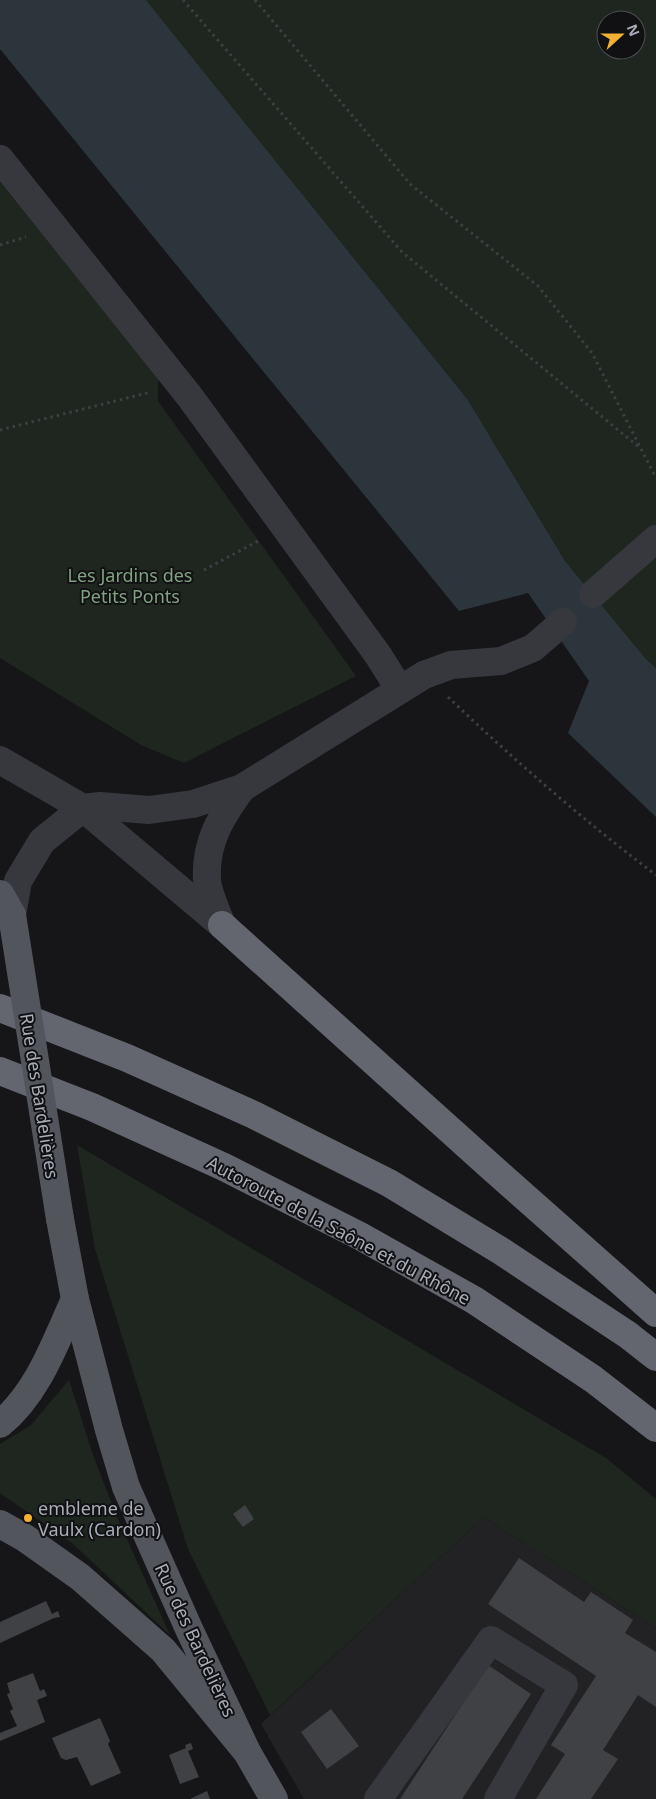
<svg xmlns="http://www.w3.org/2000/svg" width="656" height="1799" font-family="'Noto Sans',sans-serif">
<rect width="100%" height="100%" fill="#161618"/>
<polygon fill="#222225" points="484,1517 656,1628 656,1799 304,1799 261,1724"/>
<g fill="#1e261f" fill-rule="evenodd">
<path d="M146,0H656V668L646,659L565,561L468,400ZM606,20H636V50H606Z"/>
<polygon points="0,182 158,378 158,401 356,676 184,763 141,745 0,658"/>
<polygon points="77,1145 606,1458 656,1499 656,1628 484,1517 270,1715 188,1549 95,1249"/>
<polygon points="69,1380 93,1455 117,1517 170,1635 72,1543 0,1493 0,1444 31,1425"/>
</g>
<polygon fill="#2c353c" points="0,0 146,0 468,400 565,561 646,659 656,668 656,817 568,733 589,681 528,593 459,611 0,49"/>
<g fill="#404145">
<polygon points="245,1505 254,1519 243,1527 233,1514"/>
<polygon points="519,1558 584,1602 591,1592 633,1620 625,1633 656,1652 656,1707 638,1695 603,1750 618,1759 591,1799 536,1799 565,1754 551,1745 596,1676 488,1604"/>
<polygon points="46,1601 52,1614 58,1611 60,1617 54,1618 0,1643 0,1622"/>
<polygon points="488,1665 531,1694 462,1799 400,1799"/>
<polygon points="33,1673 40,1691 44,1689 47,1696 37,1700 45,1722 0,1741 0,1733 17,1726 10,1711 13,1709 7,1694 10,1693 7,1683"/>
<polygon points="331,1709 359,1746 327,1769 301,1732"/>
<polygon points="100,1718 110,1741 108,1744 121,1773 91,1786 77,1757 66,1760 61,1758 52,1738"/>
<polygon points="191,1743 193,1749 188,1751 199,1777 180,1784 169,1755 186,1748 185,1745"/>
<polygon points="207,1791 210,1799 190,1799"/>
</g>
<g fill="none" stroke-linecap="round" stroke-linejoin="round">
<g stroke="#3d3f44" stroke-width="3" stroke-dasharray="2.5 4" stroke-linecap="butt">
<polyline points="183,0 402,252 640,448"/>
<polyline points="255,0 410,184 538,286 592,353 656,478"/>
<polyline points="0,245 26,237"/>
<polyline points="0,430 151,392"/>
<polyline points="204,570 260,540"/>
<path d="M448,697C514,760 583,820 656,875"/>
</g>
<g stroke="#37383d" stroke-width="28">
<polyline points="0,159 190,397 378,655 400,690"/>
<polyline points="593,594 656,539"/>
<polyline points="0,760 83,808 222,925"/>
<polyline points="12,915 18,881 42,841 83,808 100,806 149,810 193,804 242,788 424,675 451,665 501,661 533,648 563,622"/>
<path d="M221,923C217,911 207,891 207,879C205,842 221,817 242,788"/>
<polyline points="378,1799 491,1640 564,1685 498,1799"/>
</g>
<g stroke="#53555c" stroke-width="28">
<polyline points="0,894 12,915"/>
<polyline points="60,1219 75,1299 109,1430 126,1487 189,1629 247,1752"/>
<path d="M0,1424C38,1393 55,1343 75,1299"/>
<polyline points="0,1524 25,1538 80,1577 163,1650 247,1752 274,1799"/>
</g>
<g stroke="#63666e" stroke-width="28">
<polyline points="222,925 490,1166 656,1313"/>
<polyline points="0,1008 127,1058 254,1115 389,1183 501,1251 628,1335 656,1357"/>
<polyline points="0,1071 92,1107 224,1167 360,1236 474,1300 593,1379 656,1428"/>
</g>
<polyline stroke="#53555c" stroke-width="28" points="12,915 60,1219"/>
</g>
<circle fill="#f2b134" stroke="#111113" stroke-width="2" cx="28" cy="1518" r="5"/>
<g text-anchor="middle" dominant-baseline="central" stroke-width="4" stroke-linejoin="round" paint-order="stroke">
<g font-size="18" fill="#7fa381" stroke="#111113">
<text x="130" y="575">Les Jardins des<tspan x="130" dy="21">Petits Ponts</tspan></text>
</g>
<g font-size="18" fill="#a8adb8" stroke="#111113">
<text transform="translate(40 1096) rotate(81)">Rue des Bardelières</text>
<text transform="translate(339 1230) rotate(28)">Autoroute de la Saône et du Rhône</text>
<text transform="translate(196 1640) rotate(65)">Rue des Bardelières</text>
</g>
<g font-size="18" fill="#a8adb8" stroke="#111113" text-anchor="start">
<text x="38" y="1508">embleme de<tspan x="38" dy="21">Vaulx (Cardon)</tspan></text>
</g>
</g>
<g transform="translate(621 35) rotate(69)"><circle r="24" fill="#111113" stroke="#4d4f55"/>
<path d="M0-4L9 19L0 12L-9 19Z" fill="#f2b134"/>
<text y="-8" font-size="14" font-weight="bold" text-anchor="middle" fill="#a8adb8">N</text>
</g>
</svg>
